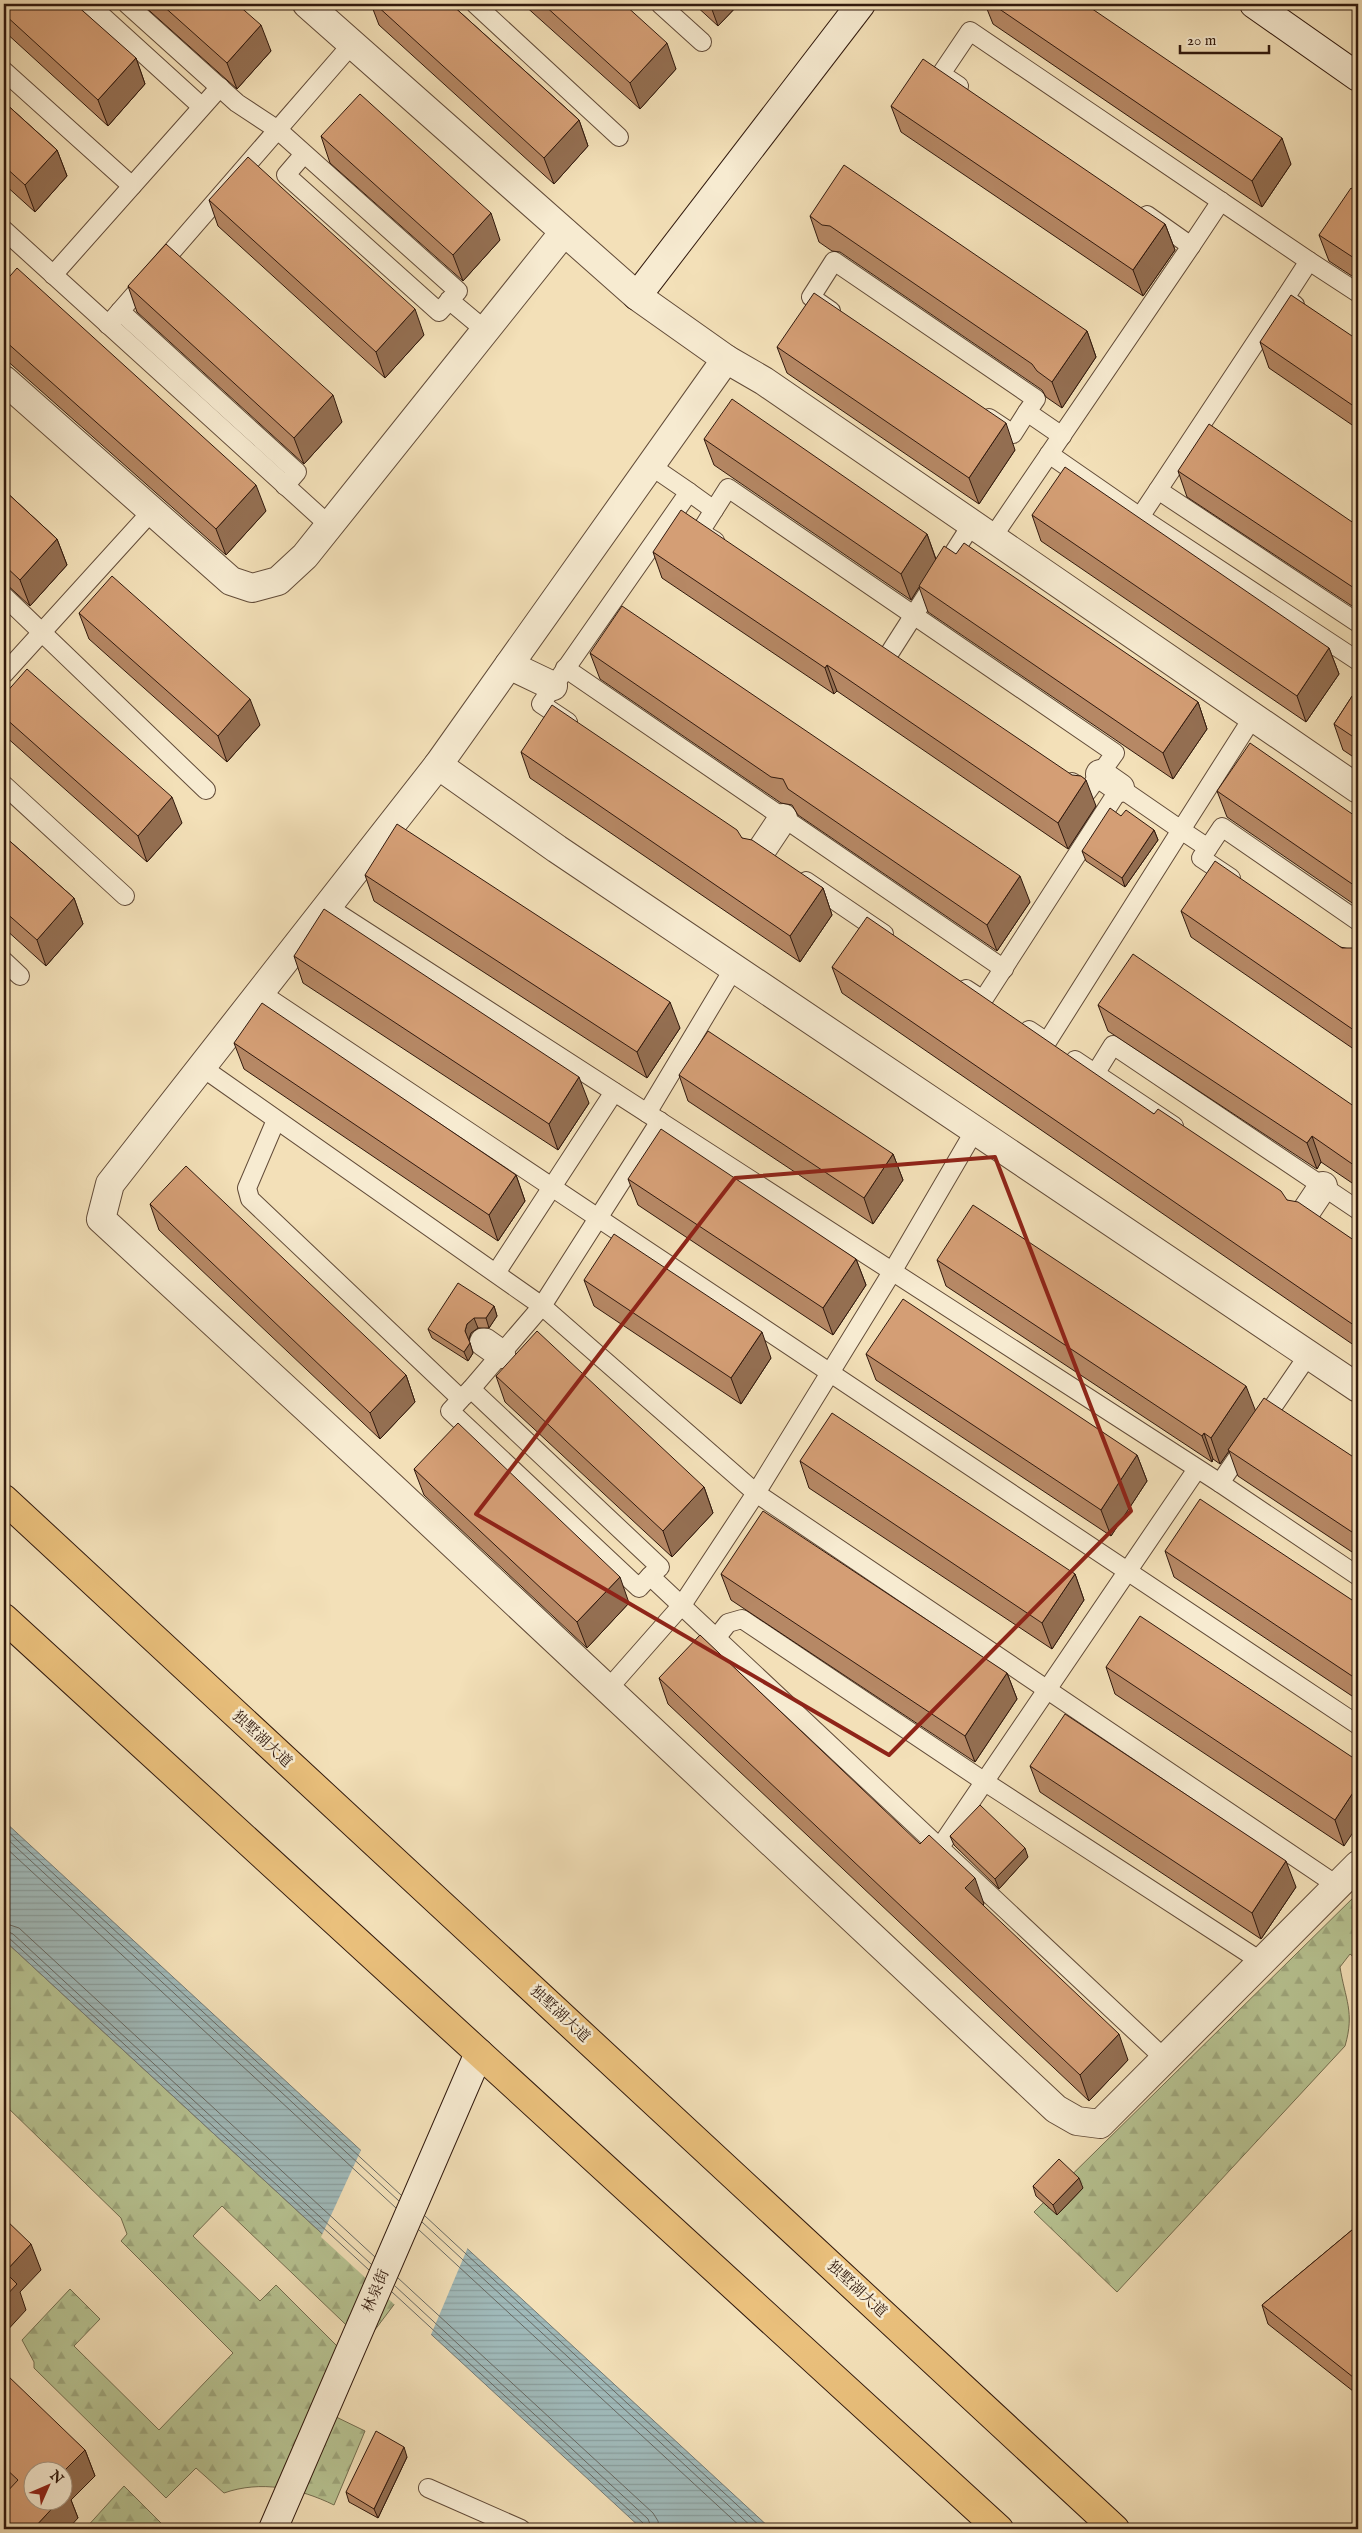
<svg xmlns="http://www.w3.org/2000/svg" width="1362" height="2533" font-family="'IM FELL English','Noto Serif SC',serif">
<defs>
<pattern id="forest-firs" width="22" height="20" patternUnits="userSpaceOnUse" patternTransform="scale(1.25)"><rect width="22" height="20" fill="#b7c392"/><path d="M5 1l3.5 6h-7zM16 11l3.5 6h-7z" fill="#9ea77d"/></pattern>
<pattern id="water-rules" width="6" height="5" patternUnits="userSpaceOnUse" patternTransform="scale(1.25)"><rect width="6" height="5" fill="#a0baba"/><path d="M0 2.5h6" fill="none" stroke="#8a9f9f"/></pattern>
</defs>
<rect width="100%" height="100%" fill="#f3e0b8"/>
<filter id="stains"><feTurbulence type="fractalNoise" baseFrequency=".004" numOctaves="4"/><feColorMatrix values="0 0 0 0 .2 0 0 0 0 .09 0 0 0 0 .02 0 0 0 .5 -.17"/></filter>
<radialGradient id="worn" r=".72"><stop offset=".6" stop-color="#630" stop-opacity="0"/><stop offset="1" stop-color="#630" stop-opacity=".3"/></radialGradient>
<g fill="url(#forest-firs)" stroke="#746e50">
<path d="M1358,1893V1961L1350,1954L1340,1967C1345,1999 1355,2012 1345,2046L1117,2292L1034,2212Z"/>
<path d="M4,1940L396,2302L365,2343L222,2206L193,2236L260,2301L276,2285L343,2352L330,2414L365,2431L334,2505C299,2488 261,2480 224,2493L196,2468L166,2498L34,2368V2362L22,2340L70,2289L100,2319L74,2346L159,2430L233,2353L121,2241L127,2234L121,2218L4,2104Z"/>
<polygon points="124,2486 167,2529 85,2529"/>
</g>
<polygon fill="url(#water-rules)" stroke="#747a75" points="4,1821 771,2529 642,2529 4,1940"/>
<polygon fill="#f3e0b8" points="362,2148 468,2247 430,2337 321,2237"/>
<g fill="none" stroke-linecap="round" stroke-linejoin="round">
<g stroke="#686a64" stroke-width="1">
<polyline points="4,1828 401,2195"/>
<polyline points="4,1836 399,2201"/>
<polyline points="4,1846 396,2208"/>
<polyline points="4,1923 19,1928 375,2257"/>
<polyline points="4,1930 13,1934 371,2264"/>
<polyline points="4,1937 9,1938 369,2270"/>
<polyline points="425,2216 763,2529"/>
<polyline points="422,2222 754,2529"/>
<polyline points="419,2230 743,2529"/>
<polyline points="398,2278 653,2513 658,2521 659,2529"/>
<polyline points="395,2286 648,2519 652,2529"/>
<polyline points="392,2292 643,2523 645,2529"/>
</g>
<g stroke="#624b38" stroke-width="20">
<g id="lane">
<polyline points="89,4 201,106"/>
<polyline points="127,4 237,103 278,130 458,291 439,312 286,175 304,154"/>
<polyline points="475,4 619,137"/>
<polyline points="660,4 702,42"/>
<polyline points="4,71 132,186"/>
<polyline points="959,86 941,74 970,31 1309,261"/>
<polyline points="1147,215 1191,246 1221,201"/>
<polyline points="4,230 330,526"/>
<polyline points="53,275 220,87"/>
<polyline points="449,300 485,330"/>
<polyline points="1295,305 1285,298 1309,261 1358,293"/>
<polyline points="120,311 297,472 285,486"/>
<polyline points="831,311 811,297 834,261 1036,399 1027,412 1062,436"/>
<polyline points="108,325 352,44"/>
<polyline points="989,418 1013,434 1027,412"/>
<polyline points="1049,454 1140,517"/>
<polyline points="1158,490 1285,298"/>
<polyline points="689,492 714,510 728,488 1115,753 1087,792 1072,782"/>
<polyline points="714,510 700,532 715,541"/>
<polyline points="992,538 1191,246"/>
<polyline points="4,596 206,790"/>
<polyline points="1358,623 1158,490 1140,517 1358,661"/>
<polyline points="887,657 972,524"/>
<polyline points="565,668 1004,969"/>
<polyline points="4,674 151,512"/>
<polyline points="568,722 541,704 689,492 651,466"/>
<polyline points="4,785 125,896"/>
<polyline points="1208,848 1201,858 1231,878"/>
<polyline points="806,881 884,934"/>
<polyline points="328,907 1220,1483 1358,1576"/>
<polyline points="4,961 20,976"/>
<polyline points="966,989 983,1000 1120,788 1181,830 1253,717"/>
<polyline points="261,993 1358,1725"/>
<polyline points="1029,1030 1047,1042 1181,830 1208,848 1222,827 1358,921"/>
<polyline points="1075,1060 1174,1126"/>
<polyline points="203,1068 542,1306 756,1493 1338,1886"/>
<polyline points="1095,1074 1113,1045 1358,1210"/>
<polyline points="647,1113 734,968"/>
<polyline points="276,1120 247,1188 250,1199 461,1399 450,1411 639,1588 650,1576 1165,2059"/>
<polyline points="496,1273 614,1092"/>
<polyline points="471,1389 542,1306 660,1121"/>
<polyline points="463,1397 471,1389 660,1567 650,1576"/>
<polyline points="1261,1424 1309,1354"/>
<polyline points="1220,1483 1246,1445"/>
<polyline points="717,1637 728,1623 742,1619 985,1782 1262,1962"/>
<polyline points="608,1689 682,1605 756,1493 892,1272 975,1130"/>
<polyline points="940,1847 1197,1469"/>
<polyline points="428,2488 521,2529"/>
</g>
</g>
<g stroke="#624b38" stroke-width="30">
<g id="street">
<polyline points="307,4 637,296 726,359 438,765 557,849 1358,1388"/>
<polyline points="726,359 764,381 1358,789"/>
<polyline points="4,380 231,581 252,588 278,581 305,556 564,232"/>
<polyline points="509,665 553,686"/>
<polyline points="438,765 110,1184 101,1219 391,1486 1056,2109 1077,2121 1100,2124 1358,1865"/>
<polyline points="1100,774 1120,788"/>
<polyline points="761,851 783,818"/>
<polyline points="1305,1213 1323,1186"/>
<polyline points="484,1342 501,1354"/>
</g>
</g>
<g stroke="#31190d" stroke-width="30">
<g id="secondary">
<polyline points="1254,4 1358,77"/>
<polyline points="637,296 861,4"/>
<polyline points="273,2529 479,2053"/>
</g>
</g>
<g stroke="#31190d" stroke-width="30">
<g id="primary">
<polyline points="4,1499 1115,2529"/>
<polyline points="4,1618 999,2529"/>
</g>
</g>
<use href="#lane" stroke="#f7ebd1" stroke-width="18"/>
<use href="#street" stroke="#f7ebd1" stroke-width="28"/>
<use href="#secondary" stroke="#f7ebd1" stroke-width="28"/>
<use href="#primary" stroke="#eac07c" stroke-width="28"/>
</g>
<g fill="#b68865" stroke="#31190d">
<polygon points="4,4 136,58 145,84 108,126 4,31"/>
<polygon points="142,4 237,4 271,51 237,89"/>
<polygon points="371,4 451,4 579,120 588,146 554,184 379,25"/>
<polygon points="523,4 624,4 676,69 640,109"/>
<polygon points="694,4 739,4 718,26"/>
<polygon points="985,4 1085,4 1291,164 1262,207 993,24"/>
<polygon points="4,102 57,150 67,176 35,212 4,184"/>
<polygon points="891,106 1165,224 1175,250 1143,296 901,132"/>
<polygon points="321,136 500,240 463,281 330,163"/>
<polygon points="1358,193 1358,280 1329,261 1319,235"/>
<polygon points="209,200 424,335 385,378 218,226"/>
<polygon points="810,216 1087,331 1096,357 1062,408 1046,397 1042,390 840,252 832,251 819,242"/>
<polygon points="4,283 266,511 226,555 4,358"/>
<polygon points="128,286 342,422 304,464 137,312"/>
<polygon points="1358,340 1358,429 1269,368 1260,342"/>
<polygon points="777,347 1015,450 979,504 787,373"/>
<polygon points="704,439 927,534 936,559 956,554 1198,702 1207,729 1173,779 928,612 919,587 911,600 714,465"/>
<polygon points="1178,471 1358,526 1358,610 1187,497"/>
<polygon points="4,490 57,539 67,565 30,606 4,582"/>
<polygon points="1032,515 1329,648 1339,674 1306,722 1041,541"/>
<polygon points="653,552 1096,806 1068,849 837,691 834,694 662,578"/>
<polygon points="79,613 260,725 227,762 89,639"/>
<polygon points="590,653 1030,902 997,951 798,815 792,805 781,803 600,679"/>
<polygon points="1358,687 1358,760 1343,750 1334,724"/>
<polygon points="4,695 182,823 147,862 4,735"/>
<polygon points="521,752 742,838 823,888 832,915 800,962 530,778"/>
<polygon points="1217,791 1358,818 1358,907 1227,817"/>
<polygon points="1121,816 1154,830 1158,840 1125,887 1086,861 1082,851"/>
<polygon points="4,836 74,898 83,924 46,966 4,928"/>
<polygon points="365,875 680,1028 647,1078 374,901"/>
<polygon points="1181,911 1358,951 1358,1052 1191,937"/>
<polygon points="294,956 589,1103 558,1150 303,983"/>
<polygon points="832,967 1154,1114 1287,1200 1358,1243 1358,1348 842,993"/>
<polygon points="1098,1005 1358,1109 1358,1187 1321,1162 1317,1169 1108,1031"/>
<polygon points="234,1043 516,1175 525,1201 498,1241 244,1069"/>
<polygon points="679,1075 893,1154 903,1180 873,1224 688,1101"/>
<polygon points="628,1179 856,1259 866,1285 833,1335 638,1205"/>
<polygon points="150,1204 406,1375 415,1402 380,1439 159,1230"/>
<polygon points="937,1260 1358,1460 1358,1556 1238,1476 1229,1451 1220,1464 1213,1459 1212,1462 946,1286"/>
<polygon points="584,1280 771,1358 741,1404 594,1306"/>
<polygon points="494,1306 497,1316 489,1328 478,1328 471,1333 469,1340 473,1353 468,1361 432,1338 428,1329"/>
<polygon points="866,1354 1137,1455 1147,1481 1111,1536 876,1380"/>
<polygon points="496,1376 704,1487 713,1513 672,1557 505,1402"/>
<polygon points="800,1461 1075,1574 1084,1600 1052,1649 809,1488"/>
<polygon points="414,1469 629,1603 587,1648 424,1495"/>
<polygon points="1165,1551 1358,1604 1358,1700 1174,1577"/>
<polygon points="721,1574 1007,1673 1017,1699 975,1762 731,1600"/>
<polygon points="1106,1667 1358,1761 1344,1846 1115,1694"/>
<polygon points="659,1678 920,1844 984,1904 983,1905 1128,2060 1089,2101 668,1704"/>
<polygon points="1030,1766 1296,1887 1261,1939 1040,1792"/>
<polygon points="950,1836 1028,1857 999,1889 954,1845"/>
<polygon points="1033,2186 1083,2188 1057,2215 1036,2196"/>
<polygon points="1358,2225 1358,2395 1268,2324 1262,2305"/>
<polygon points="4,2378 85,2450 95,2476 71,2500 78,2518 10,2489 4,2483"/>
<polygon points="407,2457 378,2518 349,2502 346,2492"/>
</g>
<g fill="#946f52" stroke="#31190d">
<polygon points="710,4 739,4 718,26"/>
<polygon points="261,25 271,51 237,89 227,63"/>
<polygon points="667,43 676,69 640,109 630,83"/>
<polygon points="136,58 145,84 108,126 98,100"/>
<polygon points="579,120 588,146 554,184 544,158"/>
<polygon points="1282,138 1291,164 1262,207 1252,181"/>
<polygon points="57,150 67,176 35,212 25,185"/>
<polygon points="491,213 500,240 463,281 453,255"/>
<polygon points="1165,224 1175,250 1143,296 1133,270"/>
<polygon points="415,309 424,335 385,378 376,352"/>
<polygon points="1087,331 1096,357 1062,408 1052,382"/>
<polygon points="333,395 342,422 304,464 294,438"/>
<polygon points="1006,423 1015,450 979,504 969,478"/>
<polygon points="256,485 266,511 226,555 216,529"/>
<polygon points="927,534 936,560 911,600 901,574"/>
<polygon points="57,539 67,565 30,606 20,580"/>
<polygon points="1329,648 1339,674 1306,722 1297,696"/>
<polygon points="827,665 837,691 834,694 825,668"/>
<polygon points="250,699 260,725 227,762 218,736"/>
<polygon points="1198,702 1207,729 1173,779 1163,753"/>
<polygon points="1086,780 1096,806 1068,849 1058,823"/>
<polygon points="172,797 182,823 147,862 138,836"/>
<polygon points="1154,830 1158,840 1125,887 1122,878"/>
<polygon points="1020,876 1030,902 997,951 987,925"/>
<polygon points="823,888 832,915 800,962 790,936"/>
<polygon points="74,898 83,924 46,966 37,940"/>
<polygon points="670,1002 680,1028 647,1078 637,1052"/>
<polygon points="579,1077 589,1103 558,1150 549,1124"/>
<polygon points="1312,1136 1321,1162 1317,1169 1307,1143"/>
<polygon points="893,1154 903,1180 873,1224 864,1198"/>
<polygon points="516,1175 525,1201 498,1241 489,1215"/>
<polygon points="856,1259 866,1285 833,1335 823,1308"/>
<polygon points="494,1306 497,1316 489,1328 486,1318"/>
<polygon points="474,1318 478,1328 471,1333 468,1341 465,1331 467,1324"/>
<polygon points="762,1332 771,1358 741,1404 731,1378"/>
<polygon points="470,1343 473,1353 468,1361 464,1352"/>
<polygon points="406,1375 415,1402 380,1439 370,1413"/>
<polygon points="1246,1386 1256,1412 1228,1450 1229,1451 1220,1464 1211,1438"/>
<polygon points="1204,1433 1213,1459 1212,1462 1202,1436"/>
<polygon points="1137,1455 1147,1481 1111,1536 1101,1510"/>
<polygon points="704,1487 713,1513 672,1557 663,1531"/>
<polygon points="1075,1574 1084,1600 1052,1649 1042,1623"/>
<polygon points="620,1577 629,1603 587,1648 577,1622"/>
<polygon points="1007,1673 1017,1699 975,1762 965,1736"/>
<polygon points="1358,1785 1358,1825 1344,1846 1335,1820"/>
<polygon points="1025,1848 1028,1857 999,1889 995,1879"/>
<polygon points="1286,1861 1296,1887 1261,1939 1252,1913"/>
<polygon points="975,1878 984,1904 975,1914 965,1888"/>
<polygon points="1119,2034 1128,2060 1089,2101 1080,2075"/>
<polygon points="1079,2178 1083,2188 1057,2215 1053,2205"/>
<polygon points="31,2244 41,2270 20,2292 26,2310 4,2334 5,2272"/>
<polygon points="404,2447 407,2457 378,2518 374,2509"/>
<polygon points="85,2450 95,2476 71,2500 78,2518 68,2529 33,2529 60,2500 62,2500 62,2473"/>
</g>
<g fill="#d49e75" stroke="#31190d">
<polygon points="4,4 75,4 136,58 98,100 4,14"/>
<polygon points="161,4 237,4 261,25 227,63"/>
<polygon points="375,4 451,4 579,120 544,158"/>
<polygon points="543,4 624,4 667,43 630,83"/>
<polygon points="992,4 1085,4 1282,138 1252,181"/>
<polygon points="923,59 1165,224 1133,270 891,106"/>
<polygon points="360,94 491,213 453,255 321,136"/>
<polygon points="4,102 57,150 25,185 4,166"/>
<polygon points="248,157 415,309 376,352 209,200"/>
<polygon points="844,165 1087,331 1052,382 1037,371 1032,364 830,226 822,225 810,216"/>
<polygon points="1351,188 1358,193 1358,266 1354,258 1319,235"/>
<polygon points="166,244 333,395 294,438 128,286"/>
<polygon points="17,268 256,485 216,529 4,340 4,283"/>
<polygon points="814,293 1006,423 969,478 777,347"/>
<polygon points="1291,295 1358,340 1358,409 1260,342"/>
<polygon points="732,399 927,534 901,574 704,439"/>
<polygon points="1209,424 1358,526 1358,596 1354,588 1178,471"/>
<polygon points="1065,467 1329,648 1297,696 1032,515"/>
<polygon points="4,490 57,539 20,580 4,565"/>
<polygon points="681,510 1072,775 1081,776 1086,780 1058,823 827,665 825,668 653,552"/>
<polygon points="964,543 1198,702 1163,753 919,586 944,546 956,554"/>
<polygon points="112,576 250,699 218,736 79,613"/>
<polygon points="622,606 1020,876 987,925 788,789 783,779 771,777 590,653"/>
<polygon points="27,669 172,797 138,836 4,717 4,695"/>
<polygon points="1358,687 1358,740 1334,724"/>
<polygon points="552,705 737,830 742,838 752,840 823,888 790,936 521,752"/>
<polygon points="1250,743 1358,818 1358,888 1217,791"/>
<polygon points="1110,808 1121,816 1126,810 1154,830 1122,878 1082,851"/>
<polygon points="397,824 670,1002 637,1052 365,875"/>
<polygon points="4,836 74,898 37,940 4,911"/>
<polygon points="1215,861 1342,948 1354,948 1358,951 1358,1033 1181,911"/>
<polygon points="324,909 579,1077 549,1124 294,956"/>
<polygon points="867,917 1154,1114 1158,1109 1281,1191 1287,1200 1298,1202 1358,1243 1358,1328 832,967"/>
<polygon points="1133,954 1358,1109 1358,1168 1312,1136 1307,1143 1098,1005"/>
<polygon points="262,1003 516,1175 489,1215 234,1043"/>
<polygon points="708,1031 893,1154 864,1198 679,1075"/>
<polygon points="661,1129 856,1259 823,1308 628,1179"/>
<polygon points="186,1166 406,1375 370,1413 150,1204"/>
<polygon points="973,1205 1246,1386 1211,1438 1204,1433 1202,1436 937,1260"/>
<polygon points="614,1234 762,1332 731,1378 584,1280"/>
<polygon points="458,1283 494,1306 486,1318 474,1318 467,1324 465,1331 470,1343 464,1352 428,1329"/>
<polygon points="903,1299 1137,1455 1101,1510 866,1354"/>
<polygon points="537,1331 704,1487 663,1531 496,1376"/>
<polygon points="1264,1398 1358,1460 1358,1536 1228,1450"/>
<polygon points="832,1413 1075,1574 1042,1623 800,1461"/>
<polygon points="458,1423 620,1577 577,1622 414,1469"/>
<polygon points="1200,1499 1358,1604 1358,1680 1165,1551"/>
<polygon points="763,1511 1007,1673 965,1736 721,1574"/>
<polygon points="1140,1616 1358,1761 1358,1785 1335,1820 1106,1667"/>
<polygon points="700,1635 920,1844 929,1835 975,1878 965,1888 1119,2034 1080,2075 659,1678"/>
<polygon points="1065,1714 1286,1861 1252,1913 1030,1766"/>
<polygon points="980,1805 1025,1848 995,1879 950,1836"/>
<polygon points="1059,2159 1079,2178 1053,2205 1033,2186"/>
<polygon points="4,2218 31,2244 5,2272 17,2284 4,2298"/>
<polygon points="1358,2225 1358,2381 1262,2305"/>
<polygon points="7,2375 85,2450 62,2473 62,2470 32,2470 32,2500 60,2500 33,2529 4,2529 4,2495 18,2480 4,2467 4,2378"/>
<polygon points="376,2431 404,2447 374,2509 346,2492"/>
<polygon points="62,2486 68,2492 62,2498"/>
</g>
<path fill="none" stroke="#8f2418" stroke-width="4" stroke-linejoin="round" d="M995,1157L1131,1511L889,1755L476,1514L735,1178Z"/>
<g text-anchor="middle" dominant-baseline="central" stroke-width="5" stroke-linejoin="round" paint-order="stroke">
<g font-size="15" fill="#31190d" stroke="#f7ebd1">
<text transform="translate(262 1739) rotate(43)">独墅湖大道</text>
<text transform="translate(560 2014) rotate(43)">独墅湖大道</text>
<text transform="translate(857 2289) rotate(43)">独墅湖大道</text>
<text transform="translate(376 2291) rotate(-67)">林泉街</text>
</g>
</g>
<rect width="1362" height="2533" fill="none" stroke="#f3e0b8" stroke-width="20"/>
<rect x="5" y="5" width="1352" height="2523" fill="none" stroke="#31190d" stroke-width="2.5"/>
<rect x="10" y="10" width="1342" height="2513" fill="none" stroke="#31190d"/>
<g transform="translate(48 2486) rotate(45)"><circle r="24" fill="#f7ebd1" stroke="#a89783"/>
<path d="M0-4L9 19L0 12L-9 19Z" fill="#8f2418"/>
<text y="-8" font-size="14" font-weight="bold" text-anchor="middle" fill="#31190d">N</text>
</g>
<path d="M1180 45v8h89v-8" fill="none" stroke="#31190d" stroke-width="2.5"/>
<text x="1187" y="45" font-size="15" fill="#31190d" stroke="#f7ebd1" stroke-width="4" paint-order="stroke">20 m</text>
<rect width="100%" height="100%" filter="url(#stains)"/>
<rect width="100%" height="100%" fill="url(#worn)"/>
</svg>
